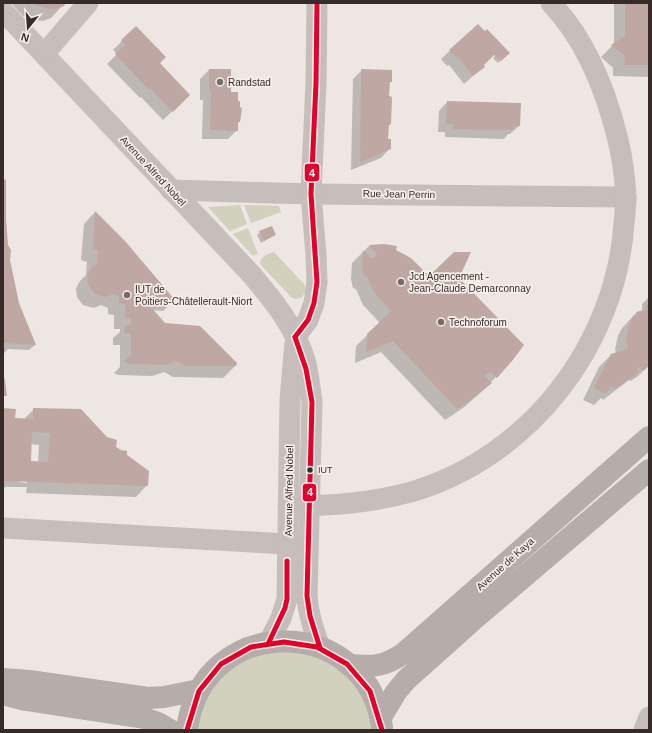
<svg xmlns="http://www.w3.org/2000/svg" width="652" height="733" font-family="Helvetica,sans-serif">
<rect width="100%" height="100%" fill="#ede6e2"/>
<g fill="#d1d1bd">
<polygon points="240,205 247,224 230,231 208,207"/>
<polygon points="244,205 279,206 281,212 251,223"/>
<polygon points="248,228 258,254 253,256 233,234"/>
<path d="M274,252L304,284L306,292L301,298L294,299L291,297L260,264C261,256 267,254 274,252Z"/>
<path d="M285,652C291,652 298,652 304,654C329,658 356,679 365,703C368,711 370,721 372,730H197C198,723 200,716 202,709C210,682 237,661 264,654C271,652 278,652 285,652Z"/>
</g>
<g fill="#0003" fill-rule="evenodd">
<polygon points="11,3 65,3 51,18 43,21 36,20 23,16"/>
<polygon points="614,3 649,3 649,77 613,76 613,68 601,57 614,44"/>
<polygon points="478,25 485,32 487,30 509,53 498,63 493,58 499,52 498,50 474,75 464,84 449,65 447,66 441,59"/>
<polygon points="136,27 158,63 180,104 163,120 141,97 140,98 107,64 117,54 113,50"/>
<polygon points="209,70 230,93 239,121 237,124 237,130 228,139 202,139 203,100 200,100 200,79"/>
<polygon points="362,70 391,81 389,83 388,126 387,140 390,148 381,158 351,170 353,79"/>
<polygon points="447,102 519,126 510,134 508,134 504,139 445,137 445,132 438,132 439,111"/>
<polygon points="3,180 5,218 9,260 18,304 35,345 29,350 8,349 3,354"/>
<polygon points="95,212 174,300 163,311 152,310 164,324 235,366 223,378 173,377 164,372 152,376 118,375 114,373 120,367 120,345 113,345 113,338 120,332 120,329 114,329 114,315 108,314 108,308 101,305 94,308 83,305 77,297 76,288 80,281 86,275 87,262 81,260 84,224"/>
<polygon points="260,232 275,234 261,243 257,235"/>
<polygon points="384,245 394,251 428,277 458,278 496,377 479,394 463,408 445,420 381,352 355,363 356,346 380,323 363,305 356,289 353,288 351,279 352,263 369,246"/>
<polygon points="649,297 649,365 638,376 631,381 629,380 603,400 601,398 594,405 583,400 599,367 611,355 616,353 615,349 618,336 622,328 636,313 642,310 642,304"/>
<path d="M3,409L14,419H24L34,409L115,447L125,456L147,485L136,497L26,493L27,487H5L3,489ZM30,444L39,445L38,462L29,464ZM20,481H27V483L18,482Z"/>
</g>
<g fill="#bfa8a4" fill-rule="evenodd">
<polygon points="33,3 66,3 64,6 56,9 48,9 35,5"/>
<polygon points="625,3 649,3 649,65 624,65 625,56 611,45 625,36"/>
<polygon points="478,24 485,31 487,29 510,53 501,61 494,55 484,65 485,67 473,76 458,57 456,58 449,50"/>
<polygon points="136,26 166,57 160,63 190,95 173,112 151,89 149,90 115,54 125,45 121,40"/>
<polygon points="209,69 231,69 231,92 238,92 238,101 240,101 240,107 242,108 240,122 238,122 238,131 210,130 211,91 209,91"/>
<polygon points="361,69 392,70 392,82 390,82 389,96 392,97 391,124 389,125 388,139 391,139 391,149 360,162"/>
<polygon points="447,101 521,103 520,126 513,126 513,130 453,129 453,124 446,124"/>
<polygon points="3,179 6,180 6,218 8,245 11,250 10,260 19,303 36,345 3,343"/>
<polygon points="95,211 125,241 175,300 143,298 165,323 200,326 237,363 236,366 185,366 176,361 165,365 130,364 124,361 131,355 131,334 124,333 125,326 131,325 131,318 125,318 125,304 119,303 119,296 113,294 106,297 95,294 88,285 87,276 91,268 97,263 98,250 93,249"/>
<polygon points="272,226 276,235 264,241 259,231"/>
<polygon points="384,244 397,246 396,250 411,258 429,276 454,252 471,252 459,278 524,345 512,361 497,378 490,371 485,376 492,383 476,396 457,409 393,341 366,352 367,334 391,311 375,294 367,277 364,276 362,267 363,250 372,259 377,254 369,245"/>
<polygon points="649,304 649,366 643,371 640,367 637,369 639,372 615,389 611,386 606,394 594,388 611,354 628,349 626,337 630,323 633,316 637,315 636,312 646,310 645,305"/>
<polygon points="3,374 5,380 7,396 3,396"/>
<path d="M3,408L16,409L15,418L33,419V408L81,409L107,437L117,440L116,447L121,450L127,451V455L149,471L148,486L3,481ZM32,432L50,433L48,462L31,461Z"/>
</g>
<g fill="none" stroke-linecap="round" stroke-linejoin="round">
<g stroke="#c5bebb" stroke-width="21">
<path d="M3,11L251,274C273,300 295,327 305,360C309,374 310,388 312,402L307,596C308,614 314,630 320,648"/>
<polyline points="44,54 88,3"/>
<polyline points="171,190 311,194 626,197"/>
<polyline points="295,337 308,320 314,303 317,282 316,255 311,194 316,83 317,3"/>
<path d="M288,506C330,506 371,503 411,492C530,457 616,345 624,223C625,214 626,205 626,197C625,177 622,155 617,136C605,88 586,40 551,3"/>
<polyline points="3,528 287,544"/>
<polyline points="269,642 281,618 287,599 290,400 295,343"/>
<polyline points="644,730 649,717"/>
</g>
<g stroke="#b4adaa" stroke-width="22">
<path d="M349,665C372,667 384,667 404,653L649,437"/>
<polyline points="3,679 29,681 148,698 164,697 199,690"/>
<polyline points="3,694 26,700 144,718 158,723 170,730"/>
<polyline points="381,717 396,692 406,680 472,621 649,470"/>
<path d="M187,730C201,612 367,613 382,727"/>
</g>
<g stroke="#f9efea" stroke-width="8">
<g id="bus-1">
<polyline points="295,337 308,320 314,303 317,282 311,194 316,83 317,3"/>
<polyline points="295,337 306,369 312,402 307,596 310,616 320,648"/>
<polyline points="269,642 285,608 287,599 287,561"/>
<polyline points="187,730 199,691 221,664 251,647 284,642 317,647 347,664 370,691 382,730"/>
</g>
</g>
<use href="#bus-1" stroke="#e4002b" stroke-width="5"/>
</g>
<g fill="#766c6a" stroke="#f9efea" stroke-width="1.5">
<circle cx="220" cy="82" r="4"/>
<circle cx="401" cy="282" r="4"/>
<circle cx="127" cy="295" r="4"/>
<circle cx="441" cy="322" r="4"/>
</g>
<circle fill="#362b29" stroke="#f9efea" stroke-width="1.5" cx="310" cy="470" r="3.5"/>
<g text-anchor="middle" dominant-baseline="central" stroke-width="3.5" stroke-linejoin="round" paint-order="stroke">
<g font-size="9" fill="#362b29" stroke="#f9efea" text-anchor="start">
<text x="318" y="470">IUT</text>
</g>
<g font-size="10" fill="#362b29" stroke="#f9efea" text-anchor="start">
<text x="228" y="82">Randstad</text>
<text x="409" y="276">Jcd Agencement -<tspan x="409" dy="12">Jean-Claude Demarconnay</tspan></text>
<text x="135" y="289">IUT de<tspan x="135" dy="12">Poitiers-Châtellerault-Niort</tspan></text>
<text x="449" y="322">Technoforum</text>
</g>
<g font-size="10" fill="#362b29" stroke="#f9efea">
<text transform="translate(153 171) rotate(47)">Avenue Alfred Nobel</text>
<text transform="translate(399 194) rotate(1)">Rue Jean Perrin</text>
<text transform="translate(289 491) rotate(-89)">Avenue Alfred Nobel</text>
<text transform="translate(505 564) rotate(-42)">Avenue de Kaya</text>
</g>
</g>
<g stroke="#f9efea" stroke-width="1.5">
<rect x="304" y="163" width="16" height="19" rx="4" fill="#e4002b"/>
<rect x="302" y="483" width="15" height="19" rx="4" fill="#e4002b"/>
</g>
<g font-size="11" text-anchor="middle" font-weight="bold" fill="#fff">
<text x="312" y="177">4</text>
<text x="310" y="496">4</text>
</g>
<rect width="652" height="733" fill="none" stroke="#362b29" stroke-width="8"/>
<g transform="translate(28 28) rotate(197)" stroke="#f9efea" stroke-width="3" paint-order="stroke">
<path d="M0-3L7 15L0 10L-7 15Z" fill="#362b29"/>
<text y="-6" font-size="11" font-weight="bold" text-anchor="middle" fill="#362b29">N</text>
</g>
</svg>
